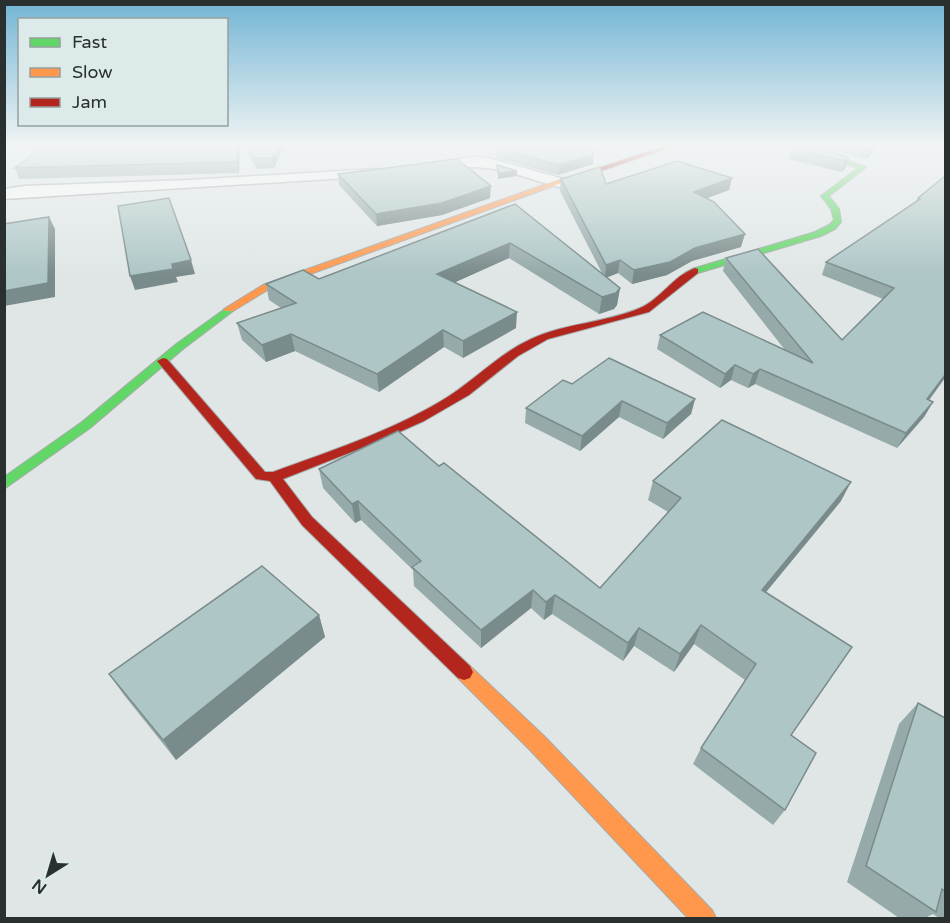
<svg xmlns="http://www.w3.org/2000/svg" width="950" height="923" font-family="'Varela Round',sans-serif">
<rect width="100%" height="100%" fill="#e0e6e6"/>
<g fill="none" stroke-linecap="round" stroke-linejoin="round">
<g stroke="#a6abab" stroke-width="3">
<g id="street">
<path d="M474,157L488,158L564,179L567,182L559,187C516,176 494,162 448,169C438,170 424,176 417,168L424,164Z"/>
<polygon points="375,169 380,170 382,173 380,176 4,199 4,189 25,186 189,180"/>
</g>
</g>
<g stroke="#a6abab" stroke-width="2">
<g id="fast">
<polygon points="798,146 807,146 866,167 829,196 839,209 841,222 835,229 821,236 698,273 692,273 692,269 815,232 829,225 834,220 831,209 821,196 858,168"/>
<polygon points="229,306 233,307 233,311 183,349 90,428 4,489 4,477 82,422 175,345"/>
</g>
</g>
<g stroke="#a6abab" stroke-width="2">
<g id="slow">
<polygon points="560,179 567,181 269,289 233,311 225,311 224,309 263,285"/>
<polygon points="464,664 470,666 544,736 712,910 716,918 688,918 530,750 458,678 455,672 458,666"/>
</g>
</g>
<g stroke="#a6abab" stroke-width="2">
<g id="jam">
<polygon points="665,146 674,146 566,183 559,181"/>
<path d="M695,268L698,269V273L649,312L548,339L518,356L469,395L424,421L377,442L283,479L312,517L470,666L473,672L470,678L464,680L458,678L302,525L270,481L256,479L157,361L163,358L167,359L265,472H273C330,451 389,432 441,401C472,383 498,354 531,339C565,323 605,323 640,308C661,299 673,276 695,268Z"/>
</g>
</g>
<use href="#street" fill="#fafbfb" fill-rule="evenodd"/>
<use href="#fast" fill="#63d668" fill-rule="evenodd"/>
<use href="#slow" fill="#ff974d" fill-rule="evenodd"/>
<use href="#jam" fill="#b3261e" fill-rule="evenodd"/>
</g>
<g fill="#96aaaa">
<polygon points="240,146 239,173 19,179 15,168"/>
<polygon points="243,146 284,146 274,168 257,169"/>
<polygon points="495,146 591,146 593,164 558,175 496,158"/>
<polygon points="819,146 875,146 872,154 865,159"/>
<polygon points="791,148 849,158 845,169 841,172 788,159"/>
<polygon points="338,174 490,198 442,215 377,226 339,185"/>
<polygon points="945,176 929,400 933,402 924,417 897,448 755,384 748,388 731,380 720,388 657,349 660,335 785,350 723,271 726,258 842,340 883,299 822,275 826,262 916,201 918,198"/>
<polygon points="732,178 729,190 707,198 741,247 692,261 667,275 632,284 618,273 606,278 620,288 617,305 614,309 599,314 509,258 455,282 516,328 463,358 444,347 379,392 295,351 266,362 242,340 237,323 281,308 269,300 266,284 319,279 515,204 603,275 560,191 561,179 606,184"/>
<polygon points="572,384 695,399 691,414 663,439 619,417 580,451 525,423 526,408"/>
<polygon points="439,466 600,588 668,512 648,500 653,481 841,501 766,592 791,736 785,810 773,825 693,764 701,748 745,680 694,644 674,672 634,646 623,661 552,614 544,620 531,608 481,648 414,586 413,570 361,520 355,523 323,488 319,469"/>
<polygon points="319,615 325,637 176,760 124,695 109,674"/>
<polygon points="918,703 945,718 945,918 939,918 933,914 925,918 899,918 847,882 899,724"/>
</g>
<g fill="#7a8b8b">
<polygon points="237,146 240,146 239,173 237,162"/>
<polygon points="278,146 284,146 274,168 272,158"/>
<polygon points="873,146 875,146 872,154 865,159 869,149"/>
<polygon points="594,154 593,164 558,175 559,165"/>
<polygon points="849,158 845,169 841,172 845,161"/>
<polygon points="517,171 517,176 498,179 498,173"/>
<polygon points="732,178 729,190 691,204 694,192"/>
<polygon points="491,186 490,198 442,215 377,226 376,214"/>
<polygon points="49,217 55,229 55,297 4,306 4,291"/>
<polygon points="745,234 741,247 692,261 667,275 632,284 634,270 695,248"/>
<polygon points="510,243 509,258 438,290 437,274"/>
<polygon points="191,260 195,274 176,277 178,282 135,290 130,276 172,264"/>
<polygon points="620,260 618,273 605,278 606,265"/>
<polygon points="620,288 617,305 614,309 599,314 602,297"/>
<polygon points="517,312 516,328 463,358 463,341"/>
<polygon points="443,330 444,347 379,392 377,374"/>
<polygon points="291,334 295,351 266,362 262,345"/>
<polygon points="735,365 731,380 720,388 725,374"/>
<polygon points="760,369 755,384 748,388 753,374"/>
<polygon points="945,375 945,378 919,414 927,399"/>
<polygon points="695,399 691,414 663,439 667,423"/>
<polygon points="622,401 619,417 580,451 582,436"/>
<polygon points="933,402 924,417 897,448 906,433"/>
<polygon points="851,482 841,501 753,608 762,590"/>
<polygon points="358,501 361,520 355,523 352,504"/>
<polygon points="533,590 531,608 481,648 481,630"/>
<polygon points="555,595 552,614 544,620 546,602"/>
<polygon points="319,615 325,637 176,760 163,740"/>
<polygon points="701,625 694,644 674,672 680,654"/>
<polygon points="639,628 634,646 623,661 628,643"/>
</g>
<g fill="#aec6c6" stroke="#7a8b8b" stroke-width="1.5">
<polygon points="44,146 237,146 237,162 15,168"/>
<polygon points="247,146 278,146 272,158 254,158"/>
<polygon points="496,146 591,146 594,154 559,165 496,148"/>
<polygon points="795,146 813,146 849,158 845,161 791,148"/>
<polygon points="859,146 873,146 869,149"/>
<polygon points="457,159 491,186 442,203 376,214 338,174"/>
<polygon points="677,161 732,178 694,192 714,202 745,234 695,248 670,262 634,270 620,260 606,265 561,179 600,167 606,184"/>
<polygon points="497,165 517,171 498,173"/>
<polygon points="945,176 945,375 927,399 933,402 906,433 760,369 753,374 735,365 725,374 660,335 703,312 813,363 726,258 758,249 842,340 894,288 826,262 920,199 918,198"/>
<polygon points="169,198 191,260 172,264 173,269 130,276 118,206"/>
<polygon points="515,204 620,288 616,293 602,297 510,243 437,274 517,312 463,341 443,330 377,374 291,334 262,345 237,323 296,303 266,284 303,270 319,279"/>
<polygon points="49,217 48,283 4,291 4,224"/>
<polygon points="609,358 695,399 667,423 622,401 582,436 526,408 563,380 572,384"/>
<polygon points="722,420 851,482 762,590 852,647 791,735 816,753 785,810 701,748 756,664 701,625 680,654 639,628 628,643 555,595 546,602 533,590 481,630 412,567 421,561 358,501 352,504 319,469 398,431 439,466 444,463 600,588 681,498 653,481"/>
<polygon points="262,566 319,615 163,740 109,674"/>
<polygon points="918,703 945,718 945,891 942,889 936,912 866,866"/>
</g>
<linearGradient id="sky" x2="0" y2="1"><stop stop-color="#72b5d4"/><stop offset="0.53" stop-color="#f1f4f4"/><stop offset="1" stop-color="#f1f4f4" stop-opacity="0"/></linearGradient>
<rect width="950" height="275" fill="url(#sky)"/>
<rect width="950" height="923" fill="none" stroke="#2a302f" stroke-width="12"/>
<rect x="18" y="18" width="210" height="108" fill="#dceae9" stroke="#95a09f" stroke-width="1.5"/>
<rect x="30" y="38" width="30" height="9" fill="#63d668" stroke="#95a09f" stroke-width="1.5"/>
<text x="72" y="48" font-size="18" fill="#2a302f">Fast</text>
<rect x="30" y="68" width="30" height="9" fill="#ff974d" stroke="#95a09f" stroke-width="1.5"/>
<text x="72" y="78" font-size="18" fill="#2a302f">Slow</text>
<rect x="30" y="98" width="30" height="9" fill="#b3261e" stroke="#95a09f" stroke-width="1.5"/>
<text x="72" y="108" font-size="18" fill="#2a302f">Jam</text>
<g transform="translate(48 875) rotate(217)" stroke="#dceae9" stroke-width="4.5" paint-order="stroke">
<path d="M0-4.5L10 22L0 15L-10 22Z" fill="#2a302f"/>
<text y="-9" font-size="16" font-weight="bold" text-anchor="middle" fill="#2a302f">N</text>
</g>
</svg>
